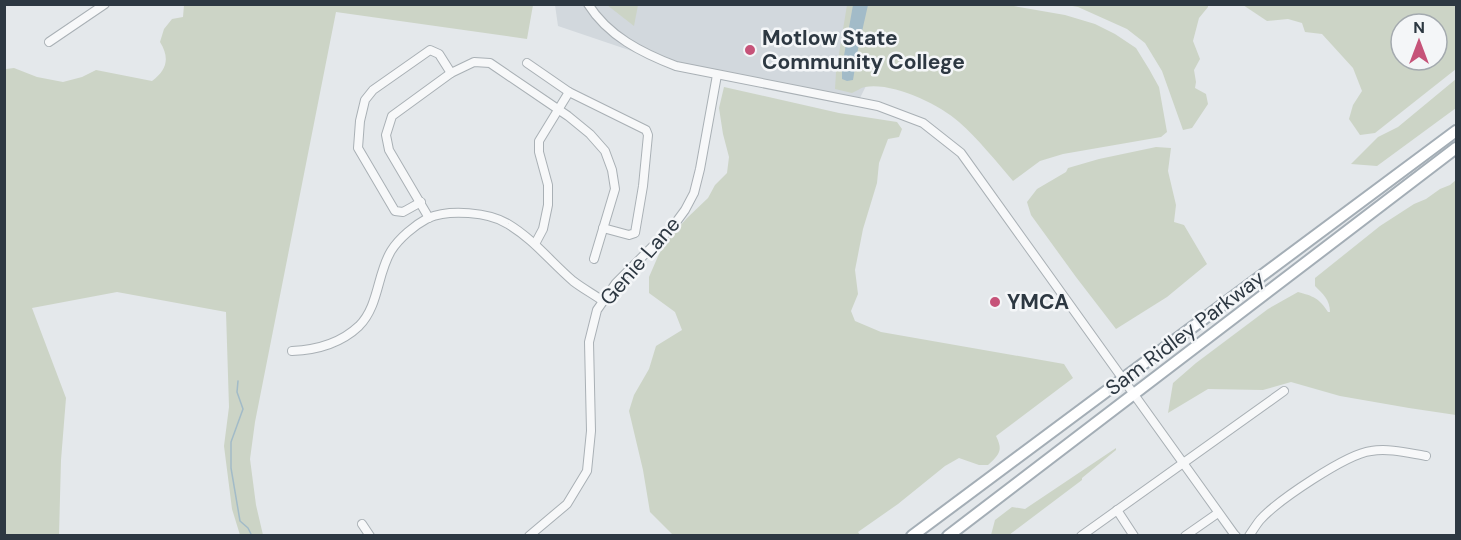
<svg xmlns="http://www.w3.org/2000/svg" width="1461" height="540" font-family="'DM Sans',sans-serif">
<rect width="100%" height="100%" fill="#e4e8eb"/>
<polygon fill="#d2d8dd" points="555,5 885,5 868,82 858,102 676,66 558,26"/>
<g fill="#ccd4c6" fill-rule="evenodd">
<path d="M184,5H533L527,39L336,12L255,422L250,459L256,505L263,535H240L232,509L224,446L229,407L226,312L117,292L32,308L66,398L61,460L59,535H5L4,76L6,69L14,68L37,77L63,82L82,77L96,70L152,81C167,70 170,58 160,42L164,29L172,19L183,17Z"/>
<polygon points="607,5 638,5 634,26"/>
<path d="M847,5H1008L1065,15L1095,24L1115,34L1136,48L1149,69L1159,87L1167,132L1161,137L1063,154L1040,161L1013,181C996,161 978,139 959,122C939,104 892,82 865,87C860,88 857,91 852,93L835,89L836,72Z"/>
<polygon points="1067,5 1208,5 1208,7 1199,18 1193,41 1200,59 1194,70 1196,82 1195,88 1206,94 1208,104 1192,128 1183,130 1162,71 1145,43 1127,29 1078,7"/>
<path d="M1243,5H1456V69L1375,133L1360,135L1349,119L1353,105L1362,91L1353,68L1322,34L1305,32L1302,23L1288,19L1267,21ZM1401,24H1437V60H1401Z"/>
<polygon points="1456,79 1456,108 1377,166 1351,164 1378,137 1398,127"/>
<path d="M724,87L839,113L897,122L902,129L899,137L888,139L879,163L877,183L863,229L855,270L858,294L851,311L855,321L881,332L1064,364L1073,378L996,436C1003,450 1000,454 988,465H979L959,458L945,466L898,504L858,532L860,535H673L650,512L643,470L629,411L634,395L649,369L656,346L682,330L675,312L649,293V277L659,254L671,236L687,218L708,198L715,185L727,173L729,157L723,134L719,108Z"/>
<polygon points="1156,147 1171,148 1168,171 1176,205 1174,222 1184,225 1207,264 1167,297 1116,329 1076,277 1031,215 1027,202 1037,189 1066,172 1068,168 1099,159"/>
<path d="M1456,180V415L1409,408L1340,396L1291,382L1263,390L1208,389L1168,413L1173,383L1196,363L1268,309L1298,292C1313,296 1319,298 1328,312H1330C1330,300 1323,294 1315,286V278L1380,226L1414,204L1426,199L1440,189L1450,185Z"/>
<polygon points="1116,448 1116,450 1082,478 1082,480 1009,535 991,535 995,520 1012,507 1025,509"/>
</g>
<polygon fill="#a2bbc8" points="853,5 868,5 858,49 853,80 847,81 842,79 842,67"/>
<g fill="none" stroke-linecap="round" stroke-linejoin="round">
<polyline stroke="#a2bbc8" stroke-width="1.5" points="238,381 237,392 243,409 231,442 231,468 240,521 248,528 252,536"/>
<g stroke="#a9b0b5" stroke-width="10">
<g id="minor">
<path d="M588,4C608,36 642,53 676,66L878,106L923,123L961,153L1234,534L1236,536"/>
<polyline points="49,42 105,4"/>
<polyline points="527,63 569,92"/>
<polyline points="421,202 403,212 395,211 358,148 360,121 365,100 373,90 430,50 439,54 451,73"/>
<polyline points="429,218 389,150 386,135 392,116 451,73 474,62 490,63 568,116 590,134 605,151 612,170 615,189 594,259"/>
<polyline points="535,244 543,229 548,205 548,185 539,152 539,141 569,92 646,130 648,135 643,186 635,233 629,235 603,228"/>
<path d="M292,351C316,350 341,343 359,326C379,306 377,274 391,251C399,238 415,225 428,218C449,209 489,212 508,224C533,239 551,262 573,281C582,288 593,294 603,301"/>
<polyline points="1117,510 1134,536"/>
<polyline points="362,524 370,536"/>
<polyline points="529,536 567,504 587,471 591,431 589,342 597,310 616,283 674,225 685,210 694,193 700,169 717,75"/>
<polyline points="1081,536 1284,391"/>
<polyline points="1185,536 1218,513"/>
<path d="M1249,536C1253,530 1256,525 1260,520C1277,501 1346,454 1371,451C1389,448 1408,453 1426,456"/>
</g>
</g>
<g stroke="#a4aeb6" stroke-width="14">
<g id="major">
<polyline points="912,536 1456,131"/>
<polyline points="948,536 1456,148"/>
</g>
</g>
<use href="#minor" stroke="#f7f8f9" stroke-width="8"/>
<use href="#major" stroke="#fff" stroke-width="10"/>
</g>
<g fill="#c65379" stroke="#f4f6f8" stroke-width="2">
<circle cx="750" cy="50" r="6"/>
<circle cx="995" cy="302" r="6"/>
</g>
<g text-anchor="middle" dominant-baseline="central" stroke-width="5" stroke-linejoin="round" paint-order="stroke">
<g font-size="21" font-weight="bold" fill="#2d3842" stroke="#f4f6f8" text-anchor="start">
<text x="762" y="38">Motlow State<tspan x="762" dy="24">Community College</tspan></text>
<text x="1007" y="302">YMCA</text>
</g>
<g font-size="21" fill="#2d3842" stroke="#f4f6f8">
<text transform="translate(640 261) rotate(-49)">Genie Lane</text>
<text transform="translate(1185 333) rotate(-37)">Sam Ridley Parkway</text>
</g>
</g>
<rect width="1461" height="540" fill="none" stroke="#2d3842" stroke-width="12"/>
<g transform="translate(1419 42)"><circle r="28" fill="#f4f6f8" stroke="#a4aaaf" stroke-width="1.5"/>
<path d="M0-4.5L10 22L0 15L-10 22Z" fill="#c65379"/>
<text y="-9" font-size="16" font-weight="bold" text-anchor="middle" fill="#2d3842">N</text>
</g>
</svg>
